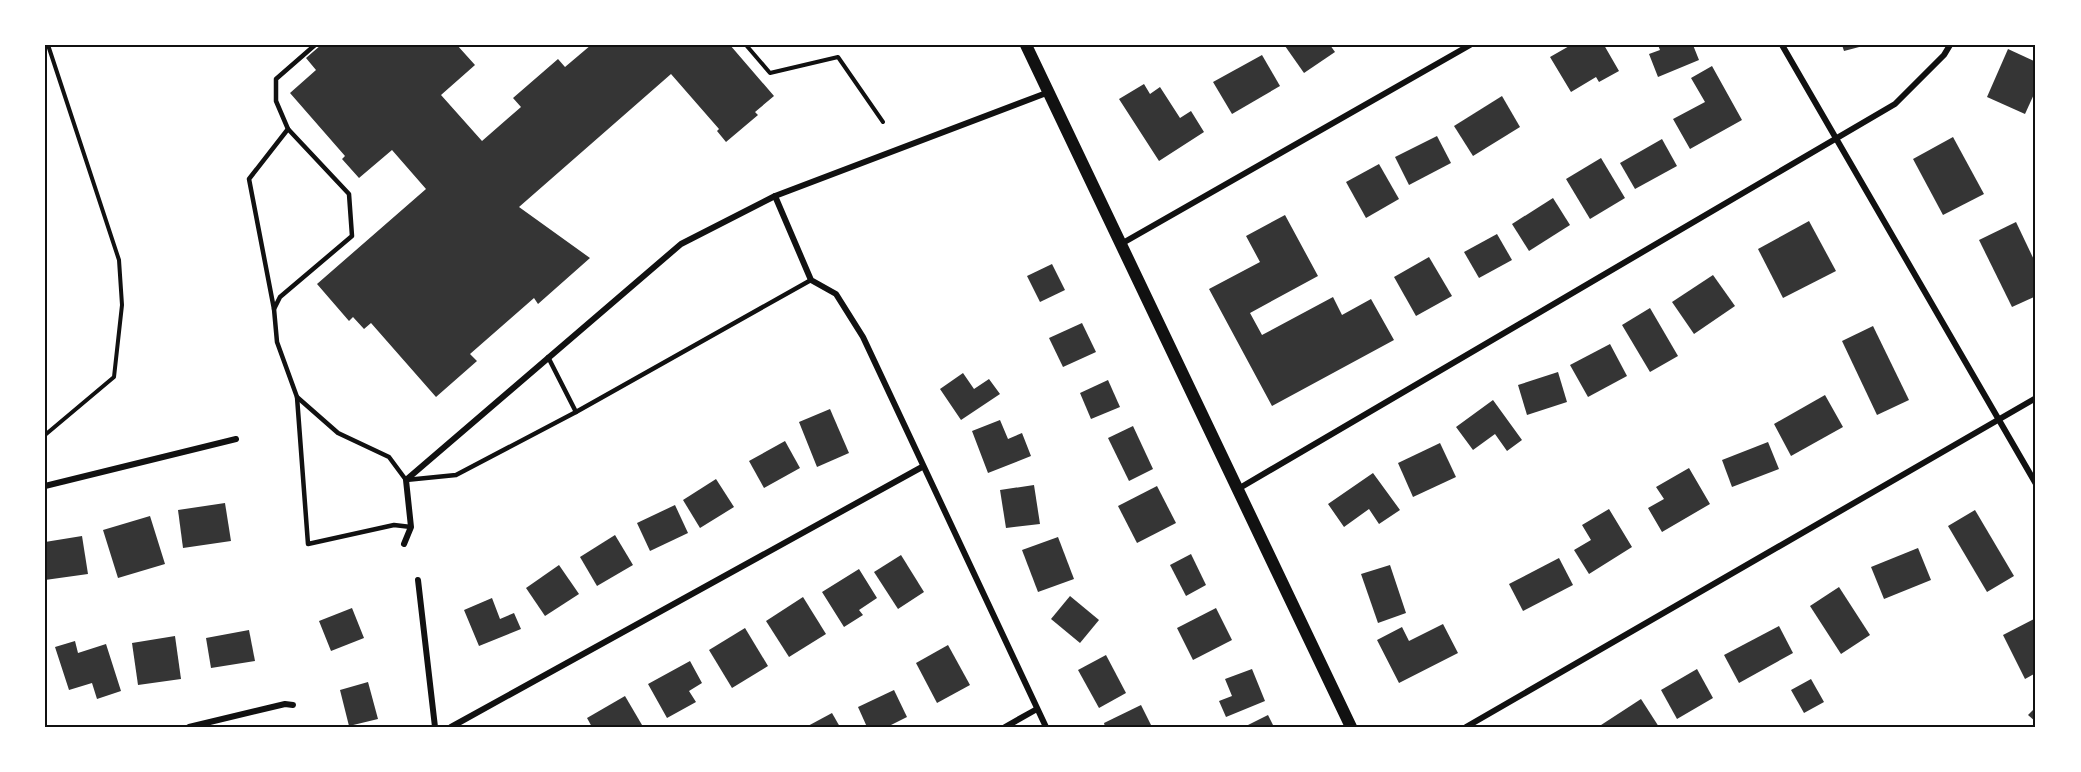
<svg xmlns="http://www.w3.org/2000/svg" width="2081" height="772" font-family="'Public Sans',sans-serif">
<rect width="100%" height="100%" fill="#fff"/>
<g fill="#353535">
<polygon points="321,45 457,45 475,65 441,95 482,141 521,107 513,98 558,59 565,67 591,45 730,45 774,96 755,112 758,115 726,142 717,131 719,129 671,74 519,207 590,258 538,304 534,298 470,354 477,361 436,397 371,323 364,329 353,317 349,321 317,284 426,189 392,150 359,178 342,159 345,156 290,93 316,70 306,58"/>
<polygon points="1288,45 1330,45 1335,52 1304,73 1285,46"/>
<polygon points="1571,45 1604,45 1619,71 1599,82 1596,77 1571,92 1550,57"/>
<polygon points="1658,45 1693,45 1699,60 1658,77 1649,54 1660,50"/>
<polygon points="1842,45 1863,45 1863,46 1844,51"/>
<polygon points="2008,49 2036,62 2036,90 2025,114 1987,97"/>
<polygon points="1262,55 1280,86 1232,114 1213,82"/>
<polygon points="1712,66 1742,120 1690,149 1673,119 1705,102 1691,78"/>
<polygon points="1144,84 1150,94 1160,87 1180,118 1191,111 1204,132 1159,161 1119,99"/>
<polygon points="1502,96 1520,127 1473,156 1454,126"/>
<polygon points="1437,136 1451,163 1409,185 1395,157"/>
<polygon points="1953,137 1984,194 1943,215 1913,159"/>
<polygon points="1662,139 1677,166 1635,189 1620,163"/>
<polygon points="1601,158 1625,198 1590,219 1566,179"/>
<polygon points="1379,164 1399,199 1366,218 1346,182"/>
<polygon points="1553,198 1570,225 1529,251 1512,224"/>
<polygon points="1285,215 1318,276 1250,313 1262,335 1333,297 1342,315 1371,299 1394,340 1272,406 1209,289 1260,262 1246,236"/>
<polygon points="1809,221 1836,271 1783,298 1758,249"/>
<polygon points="2016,222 2036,264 2036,296 2012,307 1979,240"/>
<polygon points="1497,234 1512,260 1479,278 1464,252"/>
<polygon points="1429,257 1452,296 1416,316 1394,277"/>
<polygon points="1052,264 1065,290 1040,302 1027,276"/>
<polygon points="1713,275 1735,306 1694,334 1672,302"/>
<polygon points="1650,308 1678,356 1650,372 1622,325"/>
<polygon points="1082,323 1096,352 1063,367 1049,338"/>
<polygon points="1873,326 1909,400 1877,415 1842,341"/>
<polygon points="1610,344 1627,376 1588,397 1570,365"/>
<polygon points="1558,372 1567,402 1527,415 1518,385"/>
<polygon points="963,373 974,389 989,379 1000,394 961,420 940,389"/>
<polygon points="1108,380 1120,407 1091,419 1080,393"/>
<polygon points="1825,395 1843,427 1791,456 1774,424"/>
<polygon points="1493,400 1522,440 1507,451 1495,434 1473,450 1456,427"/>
<polygon points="830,409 849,453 817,467 799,422"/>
<polygon points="1000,420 1008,439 1022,433 1031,456 988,473 972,431"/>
<polygon points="1133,426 1153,469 1129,481 1108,438"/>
<polygon points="785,441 800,468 764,488 749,461"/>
<polygon points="1768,442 1779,469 1732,487 1722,460"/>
<polygon points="1440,443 1456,477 1413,497 1398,463"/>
<polygon points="1689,468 1710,504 1662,532 1648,508 1664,499 1656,487"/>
<polygon points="1373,473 1400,510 1379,524 1369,509 1344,527 1328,504"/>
<polygon points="716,479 734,507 700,528 683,500"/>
<polygon points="1034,485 1040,524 1006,528 1000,490"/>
<polygon points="1157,486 1176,523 1137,543 1118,506"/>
<polygon points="225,503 231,541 183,548 178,510"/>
<polygon points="675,505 688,533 650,551 637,523"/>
<polygon points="1609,509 1632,547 1589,574 1574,550 1591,540 1582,525"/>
<polygon points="1975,510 2014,576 1987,592 1948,526"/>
<polygon points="150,516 165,564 118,578 103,530"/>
<polygon points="615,535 633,565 597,586 580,557"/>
<polygon points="82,536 88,574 45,580 45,542"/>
<polygon points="1058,537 1074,579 1038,592 1022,550"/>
<polygon points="1918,548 1931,580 1884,599 1871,567"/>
<polygon points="1191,554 1206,585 1186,596 1170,565"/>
<polygon points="901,555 924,592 898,609 874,572"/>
<polygon points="1559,558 1573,585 1523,611 1509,584"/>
<polygon points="559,565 579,594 545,616 526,588"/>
<polygon points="1390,565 1406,613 1378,623 1361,574"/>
<polygon points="859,569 877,598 859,610 863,615 844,627 822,592"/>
<polygon points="1839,587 1870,635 1841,654 1810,606"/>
<polygon points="1070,596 1099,620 1080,643 1051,619"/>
<polygon points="803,597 826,634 789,657 766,621"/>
<polygon points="492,598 500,619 514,613 521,629 479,646 464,610"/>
<polygon points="352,608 364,638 331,651 319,621"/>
<polygon points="1216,608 1232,640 1193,660 1177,628"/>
<polygon points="2036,618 2036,673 2025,679 2003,635"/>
<polygon points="1443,624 1458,653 1399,683 1377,640 1402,627 1409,641"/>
<polygon points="1779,626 1793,653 1739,683 1724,655"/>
<polygon points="745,628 768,666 732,688 709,650"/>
<polygon points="249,630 255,661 211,668 206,638"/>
<polygon points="175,636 181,679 138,685 132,643"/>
<polygon points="75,641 78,653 106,644 121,691 97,699 92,683 69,690 55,647"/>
<polygon points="948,645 970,685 937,703 916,663"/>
<polygon points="1106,655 1126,693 1099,708 1078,670"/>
<polygon points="690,661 702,683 689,691 696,702 667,718 648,684"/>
<polygon points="1252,669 1265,701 1226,717 1219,701 1232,696 1225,679"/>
<polygon points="1697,669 1713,698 1677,719 1661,690"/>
<polygon points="1811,679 1824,702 1804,713 1791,690"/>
<polygon points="368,682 378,719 349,726 340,690"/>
<polygon points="894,690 907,717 887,727 867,727 858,707"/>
<polygon points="625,696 642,725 639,727 592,727 587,718"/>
<polygon points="1641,699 1659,727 1598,727"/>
<polygon points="1141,705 1152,727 1105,727 1104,723"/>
<polygon points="2036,707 2036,722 2028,715"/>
<polygon points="832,713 840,727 806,727"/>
<polygon points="1268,715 1274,727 1244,727"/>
</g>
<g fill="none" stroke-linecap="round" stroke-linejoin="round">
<g stroke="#111" stroke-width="4">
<polyline points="746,45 770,73 838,57 883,122"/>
<polyline points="45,435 114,377 122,305 119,260 48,45"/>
</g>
<g stroke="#111" stroke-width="4.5">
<polyline points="315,45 276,79 276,101 288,129 349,194 352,236 280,297 274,309 277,342 297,397 338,433 389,457 406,480 456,475 576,412 811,280"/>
<polyline points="274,309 249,179 288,129"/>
<polyline points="548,357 576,412"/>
<polyline points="297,397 308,544 394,525 411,527"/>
</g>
<g stroke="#111" stroke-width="6">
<polyline points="1782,45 2036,484"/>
<polyline points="775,196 811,280 836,294 863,337 1046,727"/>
<polyline points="1121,244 1470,45"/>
<polyline points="45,486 236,439"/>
<polyline points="1238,489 1895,104 1944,55 1950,45"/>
<polyline points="404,544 411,527 406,480 681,244 775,196 1049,92"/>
<polyline points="418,580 435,727"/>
<polyline points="189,727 285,704 293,705"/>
<polyline points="451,727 922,467"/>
<polyline points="1005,727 1037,709"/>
<polyline points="1466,727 2036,398"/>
</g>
<polyline stroke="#111" stroke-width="12" points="1026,45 1351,727"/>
</g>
<rect width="2081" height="772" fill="none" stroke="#ffffff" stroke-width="93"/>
<rect x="46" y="46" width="1988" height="680" fill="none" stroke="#111" stroke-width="2"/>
</svg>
